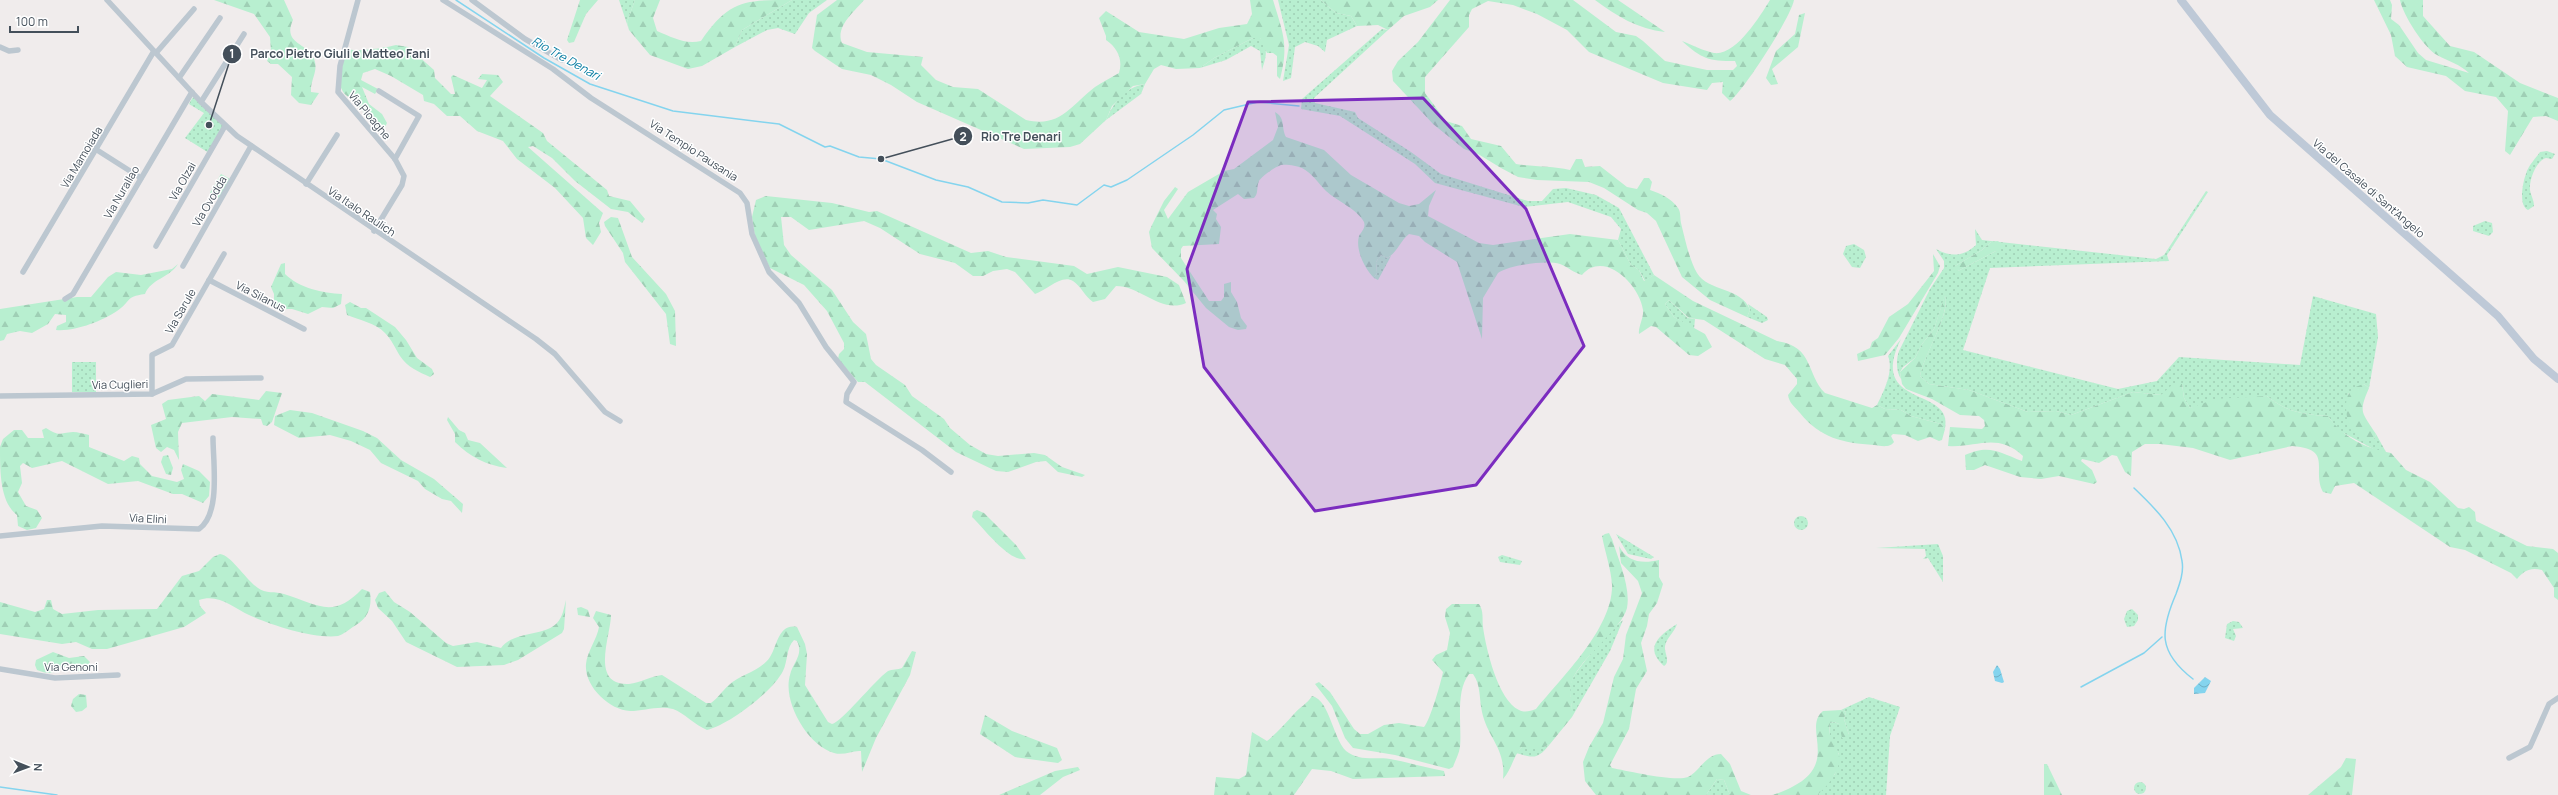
<svg xmlns="http://www.w3.org/2000/svg" width="2558" height="795" font-family="Manrope,sans-serif">
<defs>
<pattern id="green-dots" width="8" height="8" patternUnits="userSpaceOnUse"><rect width="8" height="8" fill="#b8efd0"/><path d="M2 2h.1M6 6h.1" fill="none" stroke="#9fcfb5" stroke-width="1.8" stroke-linecap="round"/></pattern>
<pattern id="forest-firs" width="22" height="20" patternUnits="userSpaceOnUse"><rect width="22" height="20" fill="#b8efd0"/><path d="M5 1l3.5 6h-7zM16 11l3.5 6h-7z" fill="#9fcfb5"/></pattern>
<pattern id="water-waves" width="16" height="10" patternUnits="userSpaceOnUse"><rect width="16" height="10" fill="#84d4ee"/><path d="M0 5q4-4 8 0t8 0" fill="none" stroke="#6eaec4"/></pattern>
</defs>
<rect width="100%" height="100%" fill="#f0ecec"/>
<g fill="url(#green-dots)" fill-rule="evenodd">
<polygon points="619,0 635,0 627,22 629,30"/>
<polygon points="792,0 827,0 809,13 795,34 778,28 767,30 735,47 742,30"/>
<polygon points="1278,0 1321,0 1336,13 1351,16 1357,26 1327,40 1325,52 1318,46 1305,42 1295,47 1291,78 1283,81 1289,45"/>
<polygon points="1382,29 1388,30 1314,98 1315,103 1355,112 1358,118 1411,152 1441,174 1528,201 1542,201 1553,189 1566,188 1596,195 1619,208 1654,275 1645,281 1639,270 1631,265 1618,240 1621,229 1611,217 1568,202 1524,207 1435,183 1415,164 1340,116 1301,109 1302,99"/>
<path d="M1253,38H1260C1269,49 1266,57 1262,70L1260,51L1251,46L1226,60L1200,68L1214,58Z"/>
<path d="M1145,84L1141,94L1106,120C1113,103 1125,87 1145,84Z"/>
<polygon points="193,97 224,126 209,153 185,138 204,113 189,104"/>
<path d="M2547,151L2555,154L2552,159L2546,158C2536,161 2529,180 2530,190C2531,196 2534,200 2534,206L2528,210C2518,206 2523,181 2526,174C2528,166 2535,159 2540,152Z"/>
<path d="M2206,191L2208,192L2167,255L2169,261L1990,268L1963,350L2118,389L2157,381L2179,357L2300,365L2313,296L2376,314L2378,337L2369,388L2364,384L2348,394L2374,439L2376,434L2386,452H2379L2338,430L2328,416C2304,415 2286,412 2267,396L2190,408L2184,398L2182,384L2161,395L2133,392L2071,415L2056,411L2028,412L1969,390L1929,384L1920,376C1923,357 1951,313 1945,296L1934,329L1922,344L1915,358L1903,367L1900,372L1901,379C1896,372 1896,359 1899,351L1930,289L1944,268V261L1936,249C1951,257 1963,257 1976,245L1975,229L1982,240L2156,259L2164,255ZM1991,242L1996,251L1958,271L1955,266L1982,250Z"/>
<polygon points="2485,221 2492,223 2493,232 2489,236 2473,231 2473,226"/>
<polygon points="1854,244 1864,250 1866,257 1860,268 1852,267 1843,254 1846,246"/>
<polygon points="1381,255 1387,258 1391,256 1378,280 1374,278 1377,273 1376,262"/>
<polygon points="1669,300 1688,318 1695,319 1694,329 1674,317 1665,304"/>
<polygon points="1748,304 1767,317 1768,320 1762,323 1747,317 1750,310"/>
<path d="M1901,339C1866,409 1955,386 1945,429L1941,424L1911,416L1901,410L1885,409L1877,405C1884,391 1894,371 1888,356Z"/>
<rect x="72" y="362" width="24" height="30"/>
<circle cx="1801" cy="523" r="7"/>
<polygon points="1616,534 1654,557 1651,559 1628,554"/>
<polygon points="1938,544 1943,556 1943,582 1928,558 1923,559 1926,556 1925,549 1876,548"/>
<polygon points="1502,555 1522,561 1520,565 1500,562 1498,557"/>
<polygon points="2132,609 2138,615 2138,620 2134,626 2127,627 2124,619 2127,611"/>
<path d="M1623,620L1610,651L1572,717C1573,704 1567,692 1572,680C1577,668 1612,628 1623,620Z"/>
<polygon points="2233,621 2239,622 2243,628 2233,629 2236,636 2234,641 2225,638 2227,624"/>
<path d="M1677,624C1674,633 1667,637 1665,646C1664,653 1671,662 1664,666C1644,648 1658,636 1677,624Z"/>
<polygon points="1869,697 1900,707 1890,736 1886,795 1817,795 1835,774 1839,754 1830,740 1830,723 1834,722 1839,724 1849,735 1844,719 1846,712 1841,710"/>
<path d="M1550,744C1537,760 1534,758 1516,753L1522,747H1544Z"/>
<polygon points="1717,779 1724,780 1730,795 1706,795"/>
<circle cx="2140" cy="788" r="6"/>
</g>
<g fill="url(#forest-firs)">
<path d="M214,0H284L293,20C282,44 307,42 314,59C319,71 310,80 311,92L319,93L311,105L299,103L291,95L292,77L278,64H271L267,61L271,51L270,37L254,14Z"/>
<polygon points="580,0 598,0 586,14 574,42 569,43 567,40"/>
<path d="M635,0H660L653,18L657,31C672,37 685,45 701,41C729,0 744,0 792,0L742,30L735,47L702,66L688,69L650,55L629,30L627,22Z"/>
<path d="M837,0H864C854,12 835,27 842,43L867,52L923,57L921,65L936,80L953,87L978,89L1026,120C1061,128 1071,105 1095,87C1102,82 1111,78 1119,73C1123,60 1118,48 1106,40V36L1099,18L1106,11L1139,32L1184,39L1219,28L1247,24L1252,14L1250,0H1273C1283,33 1289,45 1280,79L1277,76V56L1273,53H1267L1260,38H1253L1214,58L1200,68L1176,69L1161,65L1154,69L1145,84L1133,86L1112,106L1106,120L1080,144L1070,147L1024,149L917,102L891,85L871,75L842,69L815,51L812,48L817,15Z"/>
<polygon points="1321,0 1438,0 1430,7 1404,16 1388,30 1378,25 1357,26 1351,16 1336,13"/>
<path d="M1450,0H1573L1616,32L1636,36L1643,41L1665,61L1707,70H1733L1737,66L1735,61C1708,61 1702,59 1682,41C1692,45 1704,51 1714,53C1736,56 1760,16 1770,0H1794C1791,17 1744,90 1730,101L1722,93L1723,82L1712,83L1707,90L1663,83L1589,52L1567,30L1537,14L1513,5L1488,1L1472,9L1469,15V27L1425,77V93L1446,121L1462,126L1471,139L1501,146L1516,164C1535,167 1552,166 1570,170L1576,159H1582L1585,167L1600,166L1627,187L1637,189L1644,178H1649L1652,182L1650,190C1661,194 1671,198 1678,208C1681,212 1680,218 1681,223C1685,239 1689,259 1697,273C1708,292 1742,287 1750,310L1747,317L1710,300L1682,277L1656,221L1647,213L1638,210L1604,188L1589,182L1537,180L1518,177L1501,168L1478,154L1464,149L1433,124L1393,81L1392,71L1398,61L1418,42Z"/>
<path d="M1595,0H1618L1665,32C1638,29 1616,16 1595,0Z"/>
<path d="M2374,0H2390L2392,5L2391,19L2399,25L2418,53L2426,60L2469,73C2461,65 2448,61 2437,55C2424,48 2403,15 2400,0H2423V16L2450,46L2474,52L2520,83L2558,98V121L2546,116L2533,117L2510,155L2505,151L2508,111L2496,97L2465,91L2446,76L2407,67L2395,56L2391,35Z"/>
<polygon points="1805,13 1798,47 1772,69 1778,84 1771,85 1766,78 1776,51 1795,34 1799,15"/>
<path d="M396,45L408,47L434,70L435,78L451,94H455L451,77L453,75L482,88L487,80L478,79L482,74L498,75L503,82L490,96L543,133L547,141L607,190L609,196L630,201L645,219L642,223L628,212L611,209L575,181L552,158L533,146L528,147L603,213L599,223L601,232L593,245L586,238L583,218L555,188L517,159L503,141L477,131L460,116H447L434,104L424,101L423,95L391,76L375,69L363,73L361,80L378,89L375,94L362,87L369,104L382,114L387,123L384,129L380,130L376,124L369,120L354,99C332,94 340,64 347,49C356,52 386,48 396,45Z"/>
<path d="M1275,112C1286,118 1281,128 1286,137L1324,150L1351,175L1399,203L1409,206L1419,204L1436,190L1429,206L1428,216L1479,243L1493,245L1570,234L1618,240L1631,265L1639,270L1644,281L1654,275L1693,301L1777,341C1814,346 1806,374 1825,393L1872,408L1877,405L1885,409L1901,410L1911,416L1941,424L1945,429L1942,440L1939,441L1930,437L1918,441L1905,435L1893,434L1891,436L1894,442C1890,448 1881,446 1874,445C1843,443 1820,438 1800,413C1795,407 1789,403 1788,395L1797,384V379L1785,365L1765,359L1704,320L1689,318L1669,300L1665,304L1674,317L1705,334L1712,347L1698,356L1689,355L1656,327L1651,326L1639,334C1638,327 1644,318 1643,310C1640,285 1604,249 1582,275C1574,273 1568,267 1560,264C1546,260 1510,265 1498,273L1483,298L1482,339L1457,262L1425,242L1419,236L1409,234C1400,241 1397,253 1387,258L1381,255L1376,262L1377,273L1374,278C1365,269 1355,250 1359,236C1361,232 1366,228 1364,222C1357,209 1337,201 1326,191C1319,184 1312,173 1302,168C1297,166 1287,164 1281,165C1275,167 1262,176 1259,181C1256,188 1259,193 1254,198L1244,199L1238,194L1213,210L1217,214L1216,219L1221,227L1219,244L1183,246L1181,249V258L1209,301H1221L1224,297V284L1231,282V292L1237,302L1241,318L1247,326L1246,329L1238,330L1229,327L1206,308L1184,281L1152,248L1149,232L1152,225L1164,201L1175,187L1178,189L1164,210L1168,219L1188,192L1224,171L1234,169L1273,140L1278,127Z"/>
<path d="M766,196L832,203L869,212L877,211L971,253L988,251L1006,257L1074,266L1087,274L1118,267L1167,277L1179,285L1186,303C1161,314 1141,286 1116,286L1105,299L1093,302C1085,297 1081,286 1073,281C1061,274 1046,291 1035,294L1015,272L1007,269L993,271L983,276H973L955,263L920,254L880,228L864,221L809,230L791,217H781L784,245L791,255L832,290L853,322L866,334L871,359L876,365L905,385L912,396L944,419L950,428L970,445L986,454L998,456L1034,453L1045,455L1062,467L1085,475L1082,477L1058,472L1046,461L1036,462L1008,472L996,471L956,452L865,382H858L838,359L839,354L844,349V343L827,311L804,285L770,268L755,237L752,217L756,200Z"/>
<polygon points="611,217 618,218 632,257 666,294 675,311 676,346 670,344 666,314 625,262 623,253 605,226 604,222"/>
<polygon points="1998,241 2001,244 1996,251 1958,271 1953,269 1955,266 1982,250 1991,242"/>
<polygon points="1933,254 1940,266 1938,273 1899,338 1885,355 1858,361 1857,354 1870,348 1872,342 1878,338 1889,317 1908,304 1934,271"/>
<path d="M285,263V274C299,288 323,293 342,294L341,304L333,308L322,307L308,314L292,309H279L274,305V294L271,287L281,264Z"/>
<path d="M178,264C169,278 151,279 145,294C124,297 132,301 117,311C102,321 74,332 56,330L57,326L66,322V315L55,314L48,324L32,333L20,331L7,334L4,340L0,341V309L77,297H91L108,277L116,272L141,275L172,269Z"/>
<path d="M1945,295C1951,313 1923,357 1920,376L1929,384L1969,390L2028,412L2056,411L2071,415L2133,392L2161,395L2174,383L2182,384L2184,398L2190,408L2215,399L2267,396C2286,412 2304,415 2328,416C2343,438 2366,448 2391,453L2406,470L2430,482L2458,508L2464,509L2469,507L2475,512L2476,521L2527,546L2553,549L2558,553V600L2554,597V588L2542,570C2531,567 2524,570 2517,579L2511,573L2465,550L2450,547L2354,483L2335,486L2331,494L2323,492C2311,470 2334,449 2292,446L2230,460L2193,448L2160,444H2145L2132,452L2131,476L2125,472L2117,456L2112,455L2099,463L2082,459L2081,461L2092,470L2097,482L2094,484L2059,476L2041,479L2020,477L1985,465L1974,470H1966L1965,455C1989,444 1999,452 2022,461L2023,456C1997,432 1977,448 1948,446L1950,427L1982,429L1985,426L1984,420L1979,416L1960,415L1932,399L1906,389L1902,384L1900,372L1915,358L1922,344L1934,329Z"/>
<path d="M350,302L361,308H366L395,327L406,340L417,358L432,369L434,374L430,377C419,372 407,367 400,356C395,348 392,340 385,333C376,323 359,320 347,315L345,305Z"/>
<path d="M2364,384L2369,388C2358,413 2362,412 2376,434L2374,439L2365,440L2349,428C2346,409 2340,390 2364,384Z"/>
<polygon points="266,391 282,393 272,422 267,426 263,425 261,419 232,417 182,423 178,432 179,460 174,450 167,447 161,452 156,448 151,425 166,419 162,404 168,400 199,396 205,401 212,394 259,400"/>
<polygon points="290,410 312,413 363,431 377,438 401,460 434,479 463,504 462,513 451,501 442,499 425,489 418,481 381,463 370,450 351,441 330,435 299,438 274,425 275,416"/>
<path d="M448,417L459,430L465,433L468,440L480,443L507,468C486,465 470,457 455,442V434L447,420Z"/>
<path d="M46,428C60,437 59,433 73,432C78,432 84,434 89,435V447L124,461L132,456L139,458L140,464L152,476L177,482L184,479L181,470L183,464L199,471L210,482L209,496L203,503L182,494H173L138,481L108,484L62,461L32,468L23,463L20,466L22,483L18,492L26,506L37,510L42,518L36,528L27,530L18,526L17,515C0,502 0,472 0,447L3,439L14,430H22L28,438H44L42,430Z"/>
<polygon points="168,455 173,468 171,475 166,474 161,462 163,456"/>
<path d="M977,510L984,513L1016,545L1026,559C1009,563 983,527 972,517L973,512Z"/>
<path d="M1605,534L1609,533L1612,539C1618,559 1631,587 1627,608C1622,629 1579,659 1572,681C1568,693 1573,704 1572,717L1550,744L1544,747H1522C1513,756 1512,769 1503,779C1506,748 1488,739 1482,712C1479,698 1481,685 1473,674H1469C1455,692 1462,725 1460,747C1459,754 1455,761 1453,767L1449,769L1395,755L1353,748L1345,738L1332,706L1315,684L1319,682L1330,692L1354,729L1360,734H1368L1384,725L1399,723L1424,727C1430,721 1441,682 1443,672L1432,660L1436,655L1447,650L1450,633L1445,617L1446,609L1452,604H1479C1484,611 1482,619 1483,627C1486,649 1498,700 1519,710C1525,713 1530,711 1536,709C1562,677 1613,628 1612,585C1611,569 1605,552 1602,536Z"/>
<path d="M1619,546C1627,562 1642,564 1659,560V577L1663,584L1657,603L1649,614L1647,626L1641,643L1647,671L1636,689L1629,729L1610,765L1612,768C1628,771 1675,782 1688,777C1700,771 1706,754 1721,754L1730,764L1741,791L1751,795H1730L1724,780L1717,779L1706,795H1596L1585,781L1583,762L1589,747L1603,723L1614,677L1623,659L1626,635L1642,593L1638,581L1621,563Z"/>
<path d="M220,554C231,555 246,580 258,588C265,594 276,591 284,594C318,604 332,620 362,589L370,592C372,606 369,617 356,625C351,628 343,635 338,636C314,639 271,625 249,615C234,608 218,593 199,600L200,606L206,613L184,627L107,649H92L76,642L62,644L0,634V602L35,612L44,609L47,600H51L53,609L62,614L98,610L157,609L182,576L199,571L213,557Z"/>
<path d="M385,591L394,602L410,612L446,643L453,646L477,642L501,648C515,630 544,637 557,623C563,617 564,607 566,600L564,629L562,633L518,660L504,665L457,667L406,642L392,621L378,608L375,600L379,593Z"/>
<polygon points="581,607 588,610 590,617 578,615 577,608"/>
<path d="M596,611L611,615C611,635 589,686 629,684C640,683 651,676 662,675L706,703H711C718,698 722,691 729,685C741,674 761,671 770,657C777,647 778,623 797,627L805,644L807,654L805,685L828,722L832,724C842,722 874,681 888,671C892,669 898,670 902,668L912,651L916,652L910,675L876,738L862,772L861,751C853,750 844,756 834,753C808,746 782,702 790,675C793,662 804,655 797,641L794,640C786,648 788,661 783,671C773,691 729,725 707,730C695,725 684,713 673,709C658,705 644,711 630,711C609,710 584,686 586,664C587,652 597,639 599,627L593,618Z"/>
<path d="M53,652L69,658L84,656L90,662L84,670L74,672L67,665C54,672 52,676 37,670L35,665L36,660Z"/>
<polygon points="79,694 86,695 87,707 82,711 76,712 71,706 73,699"/>
<path d="M1312,696C1331,700 1333,744 1349,753C1361,761 1377,757 1390,759C1408,762 1426,768 1444,771L1445,776L1353,779L1331,771L1312,769L1294,795H1214L1216,777L1239,779L1246,775L1252,732L1267,741C1277,733 1285,724 1294,714C1300,707 1307,704 1312,696Z"/>
<path d="M1841,710L1846,712L1844,719L1849,735L1847,740L1842,738L1839,724L1834,722L1830,723C1828,746 1836,741 1839,755C1842,769 1827,787 1817,795H1772C1780,793 1786,790 1792,787C1840,763 1802,728 1823,711Z"/>
<polygon points="985,715 1012,731 1057,748 1062,760 1058,763 1015,757 980,734"/>
<polygon points="2346,758 2356,759 2352,795 2308,795 2341,767"/>
<polygon points="2044,764 2047,764 2062,795 2044,795"/>
<polygon points="1078,767 1080,770 1063,777 1040,795 999,795 1055,771"/>
</g>
<polygon fill="#b8efd0" points="221,174 230,179 219,198 210,193"/>
<g fill="url(#water-waves)">
<polygon points="1997,665 2000,669 2004,682 2002,683 1995,681 1993,672"/>
<polygon points="2205,677 2211,681 2205,693 2194,694 2194,688"/>
</g>
<g fill="none" stroke-linecap="round" stroke-linejoin="round">
<g stroke="#84d4ee" stroke-width="1.5">
<polyline points="456,0 544,58 590,84 673,111 779,124 825,147 830,146 859,157 881,159 936,180 968,187 1002,202 1028,203 1043,200 1077,205 1104,185 1111,187 1127,180 1193,135 1224,110 1258,102 1299,106"/>
<path d="M2134,488C2155,508 2178,530 2182,561C2184,572 2180,583 2176,594C2160,631 2158,652 2193,679"/>
<polyline points="2081,687 2144,653 2162,637"/>
<polyline points="0,787 57,795"/>
</g>
<g stroke="#bcc7d0" stroke-width="5.5">
<polyline points="107,0 201,102 237,136 536,339 555,354 605,412 620,421"/>
<polyline points="358,0 340,66 338,92 395,159 404,176 402,185 374,231"/>
<polyline points="443,0 553,69 591,98 740,193 747,203 752,234 769,272 799,303 826,347 854,382 847,394 846,402 922,450 951,472"/>
<polyline points="472,0 525,39 562,60"/>
<polyline points="0,47 9,51 18,50"/>
<polyline points="156,53 194,9"/>
<polyline points="179,78 220,18"/>
<polyline points="379,91 419,116 395,159"/>
<polyline points="201,102 244,34"/>
<polyline points="97,150 141,178"/>
<polyline points="306,184 337,135"/>
<polyline points="156,246 225,126"/>
<polyline points="183,266 251,146"/>
<polyline points="23,272 154,51"/>
<polyline points="209,280 304,329"/>
<polyline points="65,299 73,294 192,92"/>
<polyline points="152,394 152,355 172,345 224,254"/>
<polyline points="0,396 152,394 186,379 261,378"/>
<path d="M0,536L102,526L199,529C221,514 213,462 213,438"/>
<polyline points="0,669 55,678 118,675"/>
<polyline points="2509,758 2530,747 2549,704 2558,698"/>
</g>
<polyline stroke="#bec9d7" stroke-width="8" points="2181,0 2270,115 2498,316 2534,359 2558,379"/>
</g>
<path fill="#7b2cbf" fill-opacity="0.2" stroke="#7b2cbf" stroke-width="3" stroke-linejoin="round" d="M1423,98L1526,209L1584,346L1476,485L1315,511L1204,367L1187,269L1248,102Z"/>
<g text-anchor="middle" dominant-baseline="central" stroke-width="3" stroke-linejoin="round" paint-order="stroke">
<g font-size="11" fill="#444f5a" stroke="#fff">
<text transform="translate(370 115) rotate(50)">Via Ploaghe</text>
<text transform="translate(694 150) rotate(33)">Via Tempio Pausania</text>
<text transform="translate(81 157) rotate(-59)">Via Mamoiada</text>
<text transform="translate(182 181) rotate(-60)">Via Olzai</text>
<text transform="translate(2369 188) rotate(41)">Via del Casale di Sant'Angelo</text>
<text transform="translate(121 192) rotate(-60)">Via Nurallao</text>
<text transform="translate(209 201) rotate(-60)">Via Ovodda</text>
<text transform="translate(362 211) rotate(34)">Via Italo Raulich</text>
<text transform="translate(261 296) rotate(27)">Via Silanus</text>
<text transform="translate(180 311) rotate(-60)">Via Sarule</text>
<text transform="translate(120 384) rotate(-1)">Via Cuglieri</text>
<text transform="translate(148 518) rotate(3)">Via Elini</text>
<text x="71" y="666">Via Genoni</text>
</g>
<g font-size="12" font-style="italic" fill="#087da2" stroke="#fff">
<text transform="translate(566 58) rotate(29)">Rio Tre Denari</text>
</g>
</g>
<path fill="none" stroke="#444f5a" stroke-width="1.5" d="M209 125L232 54M881 159L963 136"/>
<g fill="#444f5a" stroke="#fff" stroke-width="1.5">
<circle cx="209" cy="125" r="4"/>
<circle cx="881" cy="159" r="4"/>
<circle cx="232" cy="54" r="10"/>
<circle cx="963" cy="136" r="10"/>
</g>
<g font-size="12" text-anchor="middle" font-weight="bold" fill="#fff">
<text x="232" y="58">1</text>
<text x="963" y="141">2</text>
</g>
<g font-size="12" text-anchor="middle" font-weight="bold" fill="#444f5a" stroke="#fff" stroke-width="3" stroke-linejoin="round" paint-order="stroke">
<text x="340" y="58">Parco Pietro Giuli e Matteo Fani</text>
<text x="1021" y="141">Rio Tre Denari</text>
</g>
<g transform="translate(28 767) rotate(91)" stroke="#ffffff" stroke-width="3" paint-order="stroke">
<path d="M0-3L7 15L0 10L-7 15Z" fill="#444f5a"/>
<text y="-6" font-size="11" font-weight="bold" text-anchor="middle" fill="#444f5a">N</text>
</g>
<path d="M10 26v6h68v-6" fill="none" stroke="#444f5a" stroke-width="2"/>
<text x="16" y="26" font-size="12" fill="#444f5a" stroke="#ffffff" stroke-width="3" paint-order="stroke">100 m</text>
</svg>
